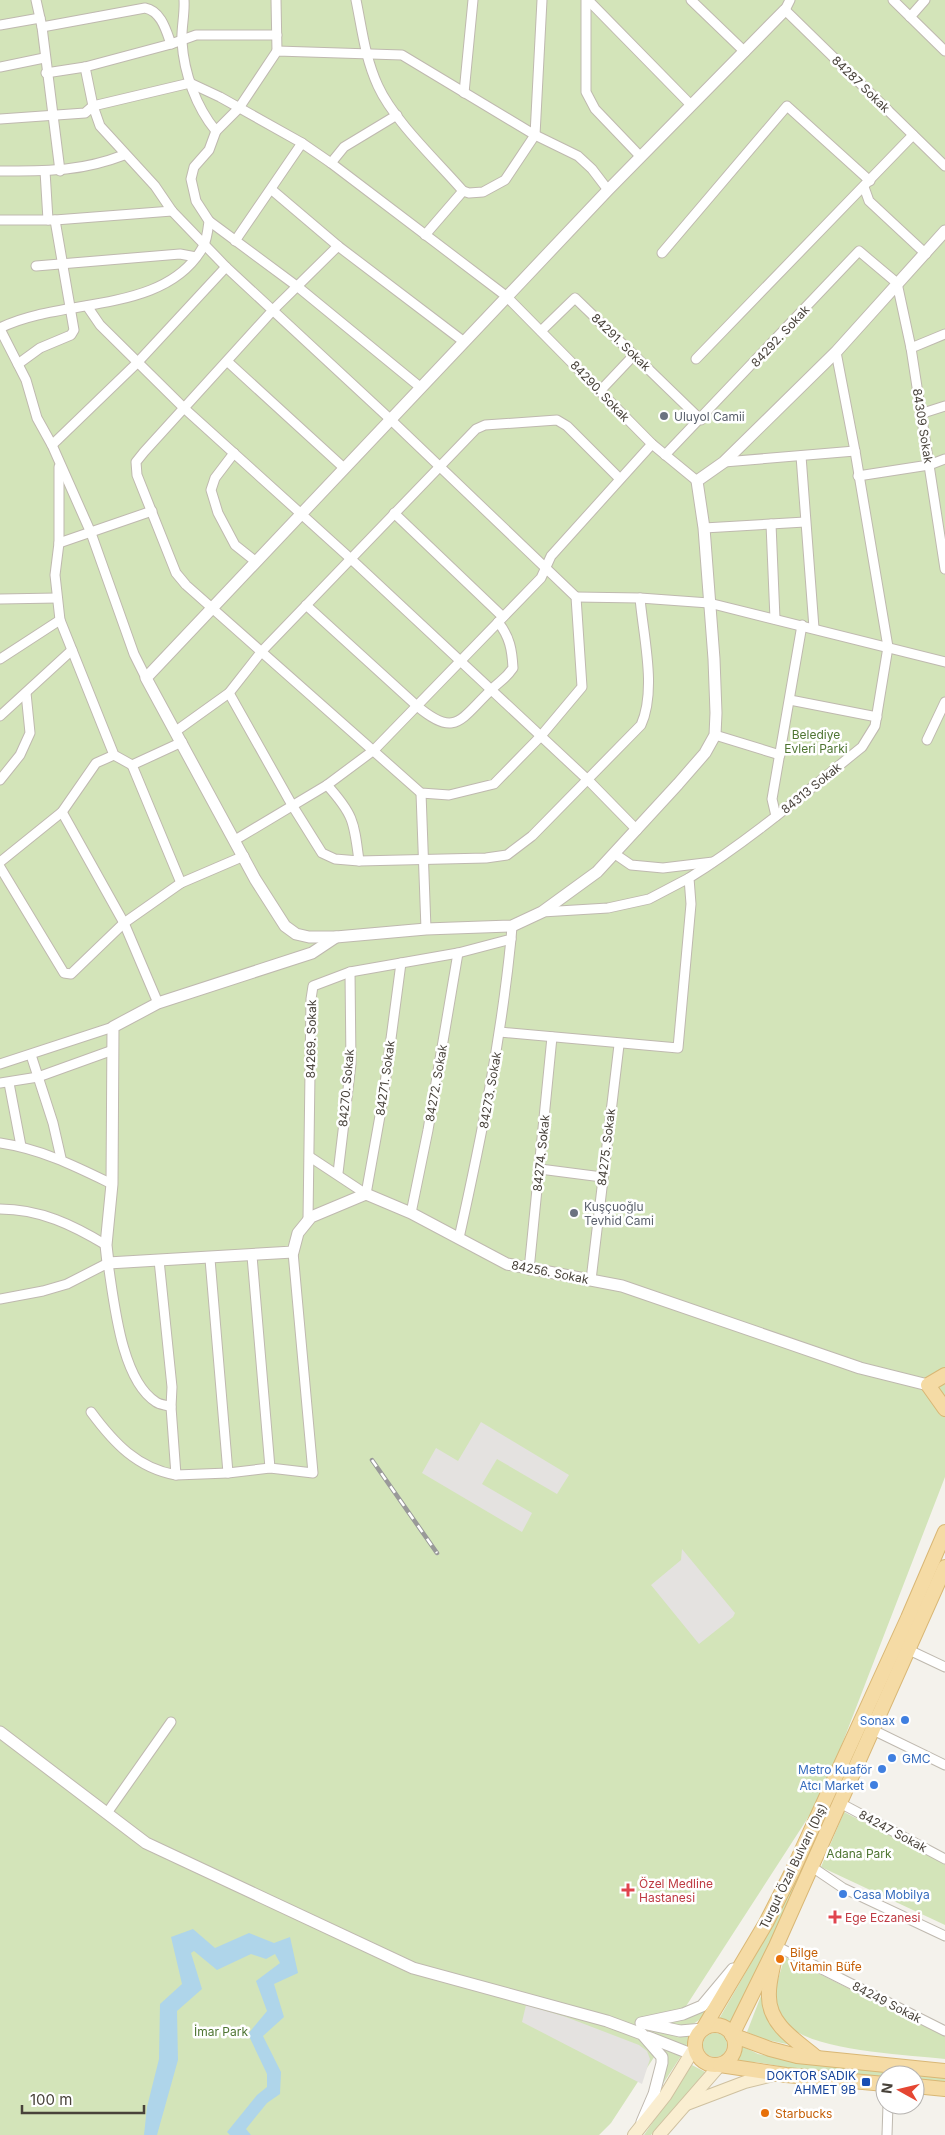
<svg xmlns="http://www.w3.org/2000/svg" width="945" height="2135" font-family="Inter,sans-serif">
<rect width="100%" height="100%" fill="#f4f2ec"/>
<g fill="#d3e4b9">
<path d="M0,0H945V1477L822,1796L679,2017L708,2005C707,2015 699,2021 691,2025L692,2036L686,2046L666,2038L681,2056L655,2096L660,2048L611,2123L599,2135H0Z"/>
<polygon points="945,1546 945,1551 928,1591 734,2025 719,2019 770,1930"/>
<polygon points="844,1812 945,1864 945,1925 821,1867"/>
<path d="M785,1957L945,2036V2059C908,2055 815,2051 789,2026C781,2017 777,2006 773,1995Z"/>
<polygon points="764,1988 791,2045 763,2039 747,2032"/>
<circle cx="715" cy="2045" r="12"/>
<polygon points="740,2045 758,2054 791,2061 945,2078 945,2083 915,2080 915,2075 885,2075 885,2077 790,2068 756,2062 736,2063"/>
<polygon points="692,2065 707,2073 651,2135 644,2135"/>
</g>
<g fill="#e4e2e0">
<polygon points="481,1422 569,1475 557,1494 497,1459 482,1484 532,1513 522,1532 422,1473 436,1448 458,1461"/>
<polygon points="682,1549 735,1613 733,1617 699,1644 651,1585 681,1560"/>
<polygon points="526,2005 566,2017 639,2045 647,2051 650,2059 642,2084 522,2022"/>
</g>
<polygon fill="#afd5ea" points="193,1929 215,1948 249,1933 274,1943 290,1937 298,1973 274,1984 284,2017 263,2036 281,2072 280,2094 267,2103 246,2129 251,2135 230,2135 227,2132 257,2095 267,2087 267,2074 248,2034 267,2011 256,1981 280,1963 275,1954 266,1959 251,1954 217,1970 194,1951 191,1953 202,1989 177,2011 178,2060 157,2135 144,2135 147,2107 159,2059 160,2004 182,1984 171,1937"/>
<g fill="none" stroke-linecap="round" stroke-linejoin="round">
<g stroke="#bfb9af" stroke-width="11">
<g id="minor">
<polyline points="36,0 42,27 60,171"/>
<path d="M184,0C185,14 181,29 182,42C184,73 196,107 216,131"/>
<polyline points="276,0 277,51"/>
<path d="M356,0C362,29 365,58 378,86C394,121 437,161 463,191L425,235"/>
<polyline points="586,0 586,92 595,109 640,156"/>
<polyline points="588,0 690,104"/>
<polyline points="691,0 745,52"/>
<polyline points="790,0 785,10 945,166"/>
<polyline points="893,0 945,51"/>
<polyline points="910,17 925,0"/>
<polyline points="0,25 40,18"/>
<path d="M42,27L145,8C161,11 166,30 171,44"/>
<polyline points="0,67 44,58"/>
<polyline points="85,67 93,106 100,126 155,186 172,211 226,267 390,419 576,597 582,687 540,737 494,784 449,795 421,793 186,585 176,573 137,475 136,462 144,452 274,309 338,246"/>
<polyline points="46,73 85,67 171,44 196,35 277,35"/>
<polyline points="464,93 473,0"/>
<polyline points="0,119 85,113 93,106 190,83 220,97 302,143 331,163 506,296 652,444 697,481"/>
<polyline points="331,163 344,147 397,115"/>
<path d="M0,171C46,171 80,172 124,155"/>
<polyline points="45,171 48,220"/>
<polyline points="864,187 869,201 926,254"/>
<polyline points="272,190 338,246 463,341"/>
<polyline points="463,191 469,193 483,192 505,180 535,135 542,0"/>
<polyline points="0,220 55,220 172,211"/>
<polyline points="209,221 298,287 420,387"/>
<polyline points="235,241 302,143"/>
<polyline points="662,253 787,106 870,181"/>
<polyline points="36,266 180,254 196,257"/>
<polyline points="87,306 100,325 185,409 351,559 589,781 637,830"/>
<path d="M0,328C61,297 165,315 203,247C207,240 208,229 209,221L196,201L191,179L194,167L209,150L216,131L239,108L277,51L402,55L535,135L578,156L592,169L608,190"/>
<polyline points="0,329 26,380 37,418 52,445 91,533 134,654 146,678"/>
<polyline points="541,331 575,298 701,420"/>
<polyline points="911,348 945,334"/>
<polyline points="696,359 913,135"/>
<polyline points="228,362 344,468"/>
<polyline points="18,364 40,348 71,335 74,330 55,220"/>
<polyline points="600,391 634,355"/>
<polyline points="920,414 945,406"/>
<polyline points="52,445 137,363 226,267"/>
<polyline points="234,453 215,478 211,490 218,513 235,545 255,561"/>
<polyline points="665,455 859,251 897,283 911,348 945,569"/>
<polyline points="801,456 814,628"/>
<polyline points="724,462 855,451"/>
<polyline points="59,467 59,543 55,575 60,620 114,755 132,765 182,742"/>
<polyline points="858,476 929,465 945,459"/>
<polyline points="394,513 503,617"/>
<polyline points="771,524 775,619"/>
<polyline points="704,528 805,522"/>
<polyline points="59,543 152,511"/>
<polyline points="576,597 640,598 709,603 945,662"/>
<polyline points="0,599 57,598"/>
<path d="M306,605L417,706C455,738 460,720 489,692C499,681 504,681 513,668C512,650 510,637 498,622"/>
<polyline points="0,659 60,620"/>
<path d="M229,693L292,805L322,853L335,859L359,861L486,858L507,855L532,836L641,725C657,690 643,635 640,598"/>
<polyline points="790,700 877,717"/>
<polyline points="0,716 72,650"/>
<polyline points="176,731 229,693 262,651 476,429 485,425 557,420 567,426 619,478"/>
<polyline points="715,735 780,755"/>
<polyline points="927,740 945,702"/>
<polyline points="132,765 181,883"/>
<polyline points="0,780 20,755 30,733 26,693"/>
<path d="M327,785C354,815 354,822 359,861"/>
<polyline points="421,793 426,929"/>
<polyline points="62,812 124,923 158,1003"/>
<polyline points="776,816 772,799 802,625"/>
<polyline points="235,840 327,785 374,750 541,578 551,556 652,444"/>
<polyline points="615,854 631,865 663,868 713,862"/>
<polyline points="0,862 62,812 96,763 114,755"/>
<polyline points="0,867 64,973 71,974 124,923 181,883 244,856"/>
<polyline points="542,912 608,908 649,899 689,878"/>
<path d="M500,1032L678,1048L691,904L689,878C750,840 806,792 862,747L875,726L888,647L855,451L836,352"/>
<polyline points="31,1055 53,1123 61,1158"/>
<polyline points="0,1064 113,1027"/>
<polyline points="0,1083 38,1077 113,1050"/>
<polyline points="9,1083 21,1146"/>
<path d="M0,1143C41,1149 75,1166 112,1184"/>
<polyline points="310,1157 366,1194 383,1099 401,963"/>
<polyline points="540,1169 602,1177"/>
<polyline points="338,1173 351,1064 350,972"/>
<path d="M0,1209C40,1209 73,1225 106,1245"/>
<polyline points="411,1213 428,1130 458,953"/>
<polyline points="308,1220 311,999 313,986 350,972 458,953 511,939 512,926"/>
<path d="M459,1238C481,1139 501,1040 511,939"/>
<polyline points="252,1256 270,1468 313,1473 293,1252"/>
<polyline points="210,1259 228,1473"/>
<polyline points="159,1260 172,1387 171,1407 176,1475 228,1473 270,1468"/>
<polyline points="529,1270 552,1037"/>
<polyline points="591,1280 619,1045"/>
<path d="M0,1299L43,1291L67,1284L108,1263C114,1301 121,1380 156,1402C160,1405 167,1405 171,1407"/>
<path d="M91,1412C114,1443 137,1468 176,1475"/>
<polyline points="909,1650 945,1667"/>
<polyline points="873,1730 945,1765"/>
<polyline points="840,1803 945,1859"/>
<polyline points="107,1813 171,1722"/>
<polyline points="812,1867 843,1888 945,1936"/>
<polyline points="776,1946 945,2031"/>
<polyline points="887,2135 888,2105"/>
</g>
</g>
<g stroke="#bfb9af" stroke-width="13">
<g id="tertiary">
<polyline points="785,10 608,190 146,678 255,879 285,926 296,934 309,937 336,937 426,929 512,926 542,912 597,872 678,784 705,753 715,735 716,713 714,659 704,528 697,481 724,462 836,352 945,231"/>
<polyline points="336,937 312,953 158,1003 113,1027 112,1184 106,1245 108,1263 293,1252 298,1233 311,1217 366,1194 411,1213 507,1264 622,1286 860,1368 928,1385"/>
<polyline points="0,1732 146,1843 413,1968 607,2021 642,2034 662,2057 662,2063 654,2094 642,2122"/>
<polyline points="641,2023 683,2014 702,2006 733,1969"/>
<polyline points="643,2023 680,2031 703,2029"/>
<polyline points="648,2037 699,2057"/>
</g>
</g>
<g stroke="#cfc1a0" stroke-width="14">
<g id="secondary">
<polyline points="687,2104 745,2082 777,2074"/>
<polyline points="634,2135 665,2096 695,2047"/>
<polyline points="659,2135 720,2065"/>
</g>
</g>
<g stroke="#d9b775" stroke-width="16">
<g id="primary">
<polyline points="945,1375 928,1385 945,1409"/>
<path d="M774,1961C772,1972 768,1985 769,1997C769,2025 797,2041 816,2057"/>
<circle cx="715" cy="2045" r="20"/>
<polyline points="703,2029 766,1923 792,1872 908,1618 945,1532"/>
<polyline points="732,2035 776,1946 945,1567"/>
<polyline points="732,2035 770,2049 797,2056 945,2071"/>
<polyline points="720,2065 786,2075 885,2084"/>
<polyline points="915,2086 945,2089"/>
</g>
</g>
<use href="#minor" stroke="#fff" stroke-width="9"/>
<use href="#tertiary" stroke="#fff" stroke-width="11"/>
<use href="#secondary" stroke="#faeed1" stroke-width="12"/>
<use href="#primary" stroke="#f5dba5" stroke-width="14"/>
<g stroke="#999" stroke-width="4.5">
<polyline id="rail" points="372,1460 437,1553"/>
</g>
<use href="#rail" stroke="#fff" stroke-width="2.5" stroke-dasharray="8" stroke-linecap="butt"/>
</g>
<g fill="#6b7280" stroke="#fff" stroke-width="2">
<circle cx="664" cy="416" r="5"/>
<circle cx="574" cy="1213" r="5"/>
</g>
<g fill="#3f7fe0" stroke="#fff" stroke-width="2">
<circle cx="905" cy="1720" r="5"/>
<circle cx="892" cy="1758" r="5"/>
<circle cx="882" cy="1769" r="5"/>
<circle cx="874" cy="1785" r="5"/>
<circle cx="843" cy="1894" r="5"/>
</g>
<g fill="#e0444e" stroke="#fff" stroke-width="2">
<path d="M625.5 1882.5h5v5h5v5h-5v5h-5v-5h-5v-5h5z"/>
<path d="M832.5 1909.5h5v5h5v5h-5v5h-5v-5h-5v-5h5z"/>
</g>
<g fill="#e8710a" stroke="#fff" stroke-width="2">
<circle cx="780" cy="1959" r="5"/>
<circle cx="765" cy="2113" r="5"/>
</g>
<rect fill="#1a4fb4" stroke="#fff" stroke-width="2" x="861" y="2077" width="10" height="10" rx="2.5"/>
<g text-anchor="middle" dominant-baseline="central" stroke-width="5" stroke-linejoin="round" paint-order="stroke">
<g font-size="12" fill="#48423a" stroke="#fff">
<text transform="translate(861 84) rotate(44)">84287 Sokak</text>
<text transform="translate(780 336) rotate(-47)">84292. Sokak</text>
<text transform="translate(621 342) rotate(44)">84291. Sokak</text>
<text transform="translate(600 391) rotate(46)">84290. Sokak</text>
<text transform="translate(923 426) rotate(81)">84309 Sokak</text>
<text transform="translate(811 788) rotate(-39)">84313 Sokak</text>
<text transform="translate(311 1039) rotate(-89)">84269. Sokak</text>
<text transform="translate(385 1078) rotate(-82)">84271. Sokak</text>
<text transform="translate(436 1083) rotate(-80)">84272. Sokak</text>
<text transform="translate(346 1088) rotate(-85)">84270. Sokak</text>
<text transform="translate(490 1090) rotate(-80)">84273. Sokak</text>
<text transform="translate(606 1147) rotate(-83)">84275. Sokak</text>
<text transform="translate(541 1153) rotate(-84)">84274. Sokak</text>
<text transform="translate(550 1272) rotate(11)">84256. Sokak</text>
<text transform="translate(893 1831) rotate(28)">84247 Sokak</text>
<text transform="translate(793 1866) rotate(-64)">Turgut Özal Bulvarı (Dış)</text>
<text transform="translate(887 2002) rotate(27)">84249 Sokak</text>
</g>
<g font-size="12" fill="#5b616d" stroke="#fff" text-anchor="start">
<text x="674" y="416">Uluyol Camii</text>
<text x="584" y="1206">Kuşçuoğlu<tspan x="584" dy="14">Tevhid Cami</tspan></text>
</g>
<g font-size="12" fill="#4e7532" stroke="#fff">
<text x="816" y="734">Belediye<tspan x="816" dy="14">Evleri Parki</tspan></text>
<text x="859" y="1853">Adana Park</text>
<text x="221" y="2031">İmar Park</text>
</g>
<g font-size="12" fill="#366cbe" stroke="#fff" text-anchor="end">
<text x="895" y="1720">Sonax</text>
<text x="902" y="1758" text-anchor="start">GMC</text>
<text x="872" y="1769">Metro Kuaför</text>
<text x="864" y="1785">Atcı Market</text>
<text x="853" y="1894" text-anchor="start">Casa Mobilya</text>
</g>
<g font-size="12" fill="#be3a42" stroke="#fff" text-anchor="start">
<text x="639" y="1883">Özel Medline<tspan x="639" dy="14">Hastanesi</tspan></text>
<text x="845" y="1917">Ege Eczanesi</text>
</g>
<g font-size="12" fill="#c56008" stroke="#fff" text-anchor="start">
<text x="790" y="1952">Bilge<tspan x="790" dy="14">Vitamin Büfe</tspan></text>
<text x="775" y="2113">Starbucks</text>
</g>
<g font-size="12" fill="#164399" stroke="#fff" text-anchor="end">
<text x="856" y="2075">DOKTOR SADIK<tspan x="856" dy="14">AHMET 9B</tspan></text>
</g>
</g>
<g transform="translate(900 2090) rotate(278)"><circle r="24" fill="#ffffff" stroke="#b6b3b0"/>
<path d="M0-4L9 19L0 12L-9 19Z" fill="#e54632"/>
<text y="-8" font-size="14" font-weight="bold" text-anchor="middle" fill="#48423a">N</text>
</g>
<path d="M22 2105v8h122v-8" fill="none" stroke="#48423a" stroke-width="2.5"/>
<text x="30" y="2105" font-size="15" fill="#48423a" stroke="#ffffff" stroke-width="4" paint-order="stroke">100 m</text>
</svg>
